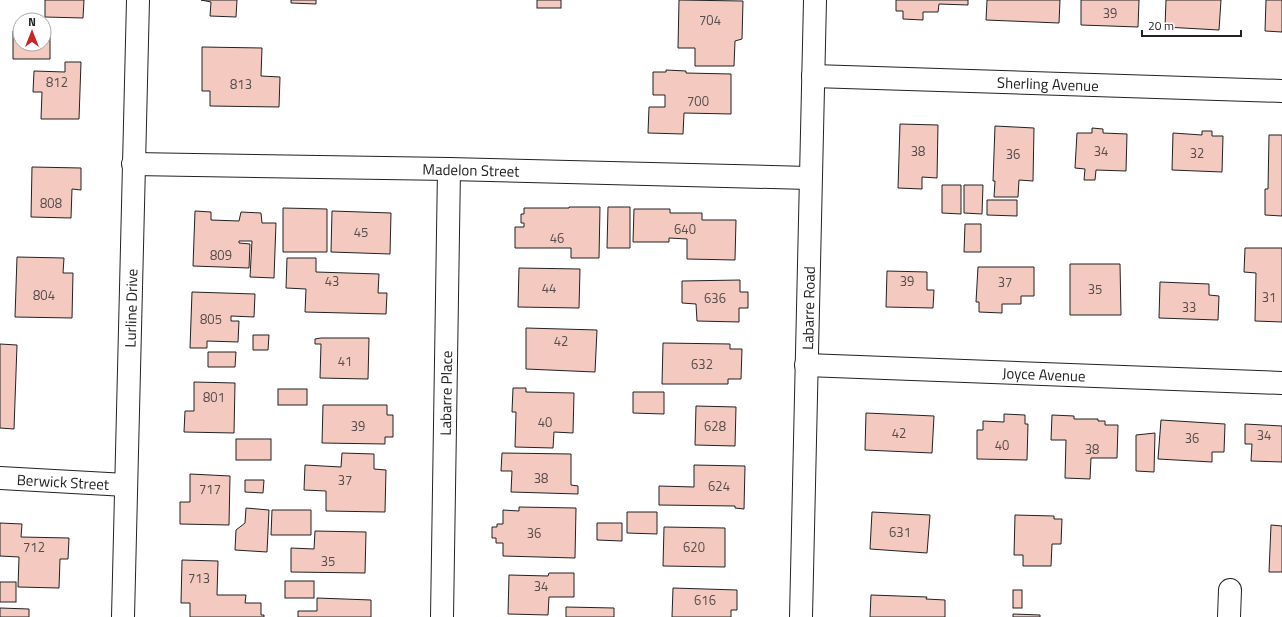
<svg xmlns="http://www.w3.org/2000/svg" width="1282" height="617" font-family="'Titillium Web',sans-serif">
<rect width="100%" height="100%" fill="#fff"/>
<g fill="#f3c9c0" stroke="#222">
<polygon points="45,0 84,0 83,18 45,17"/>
<polygon points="201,0 237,0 236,17 210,16 211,2"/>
<polygon points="291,0 316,0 316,4 291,3"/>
<rect x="537" y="0" width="24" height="8"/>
<polygon points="679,0 743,1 742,39 735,41 734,66 695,66 695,48 678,48"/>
<polygon points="896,0 968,0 968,5 939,4 938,12 923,12 923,20 903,19 903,11 896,11"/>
<polygon points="987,0 1060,0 1059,23 986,20"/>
<polygon points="1081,0 1139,0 1138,27 1081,25"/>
<polygon points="1166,0 1221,0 1219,30 1165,27"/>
<polygon points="1266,0 1282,0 1282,32 1265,31"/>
<polygon points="13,31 20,31 20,44 44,44 44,31 50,31 50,59 13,59"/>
<polygon points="202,47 262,48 261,76 280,77 279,107 210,106 210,91 202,91"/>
<polygon points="65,62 81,62 79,119 41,119 42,92 33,92 34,71 65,72"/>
<polygon points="666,70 686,71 686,73 731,74 731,114 684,113 683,134 648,133 649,107 665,107 665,95 653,95 653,72 666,72"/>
<polygon points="900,124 938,125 937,178 922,177 922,189 898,188"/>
<polygon points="995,126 1034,128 1033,181 1019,180 1018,197 994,197 995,181 993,181"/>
<polygon points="1092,128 1103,129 1103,133 1127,134 1126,171 1096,170 1095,180 1084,180 1085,169 1075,168 1077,133 1092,133"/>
<polygon points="1202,131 1212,131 1212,136 1223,136 1222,172 1172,170 1173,133 1202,135"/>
<polygon points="1269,135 1282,135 1282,216 1265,215 1265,189 1268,189"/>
<polygon points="32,167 81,168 81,190 72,189 71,218 31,217"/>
<polygon points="942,185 961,185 961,214 942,213"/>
<polygon points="964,185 983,185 982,214 964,213"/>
<polygon points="987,200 1017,200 1017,216 987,215"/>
<polygon points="569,207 600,207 599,258 571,258 571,248 515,248 515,227 524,227 524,223 521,223 521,214 524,214 524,208 569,208"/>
<polygon points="608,207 630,207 630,248 607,248"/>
<polygon points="283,208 327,209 327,252 283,252"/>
<polygon points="634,209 670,209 670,213 702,213 702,220 736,220 735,260 687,259 687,239 669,238 669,242 633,242"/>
<polygon points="195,211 211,212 211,220 239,221 241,212 261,213 262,223 276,223 274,278 250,277 252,241 239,241 239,243 250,244 249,268 193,266"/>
<polygon points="332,211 391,213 390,254 331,252"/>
<polygon points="965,224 981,224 981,252 964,252"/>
<polygon points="1245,248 1282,248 1282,322 1255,321 1256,273 1244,272"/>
<polygon points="17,257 64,258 63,273 73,273 72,318 15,317"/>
<polygon points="287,258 316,258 316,272 379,274 378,293 387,293 386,314 305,312 306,289 286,288"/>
<polygon points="1070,264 1120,264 1121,315 1070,315"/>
<polygon points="978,267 1034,267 1034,296 1021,296 1021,304 1002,304 1002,313 979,312 979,302 976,302"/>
<polygon points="519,268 580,269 579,308 518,307"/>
<polygon points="887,271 927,272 927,290 934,290 933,308 886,307"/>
<polygon points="740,280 740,292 748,292 748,308 739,308 739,322 697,321 696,304 682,303 682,281"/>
<polygon points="1160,282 1209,284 1209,295 1219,296 1218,320 1159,318"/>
<polygon points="192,292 255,294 254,317 231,316 231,321 239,321 238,342 207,341 207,348 190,348"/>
<polygon points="526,328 597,330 595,372 526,369"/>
<polygon points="253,335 269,335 268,350 253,350"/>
<polygon points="321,338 369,338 368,379 320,378 321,344 315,344 315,339"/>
<polygon points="663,343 730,344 730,349 742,349 741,379 728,379 728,384 662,384"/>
<polygon points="0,344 17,345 14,429 0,428"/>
<polygon points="208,352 236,352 235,367 208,367"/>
<polygon points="194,382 235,383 234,433 184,432 185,411 194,411"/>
<polygon points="513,388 526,388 526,392 574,393 573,433 554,432 553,448 515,447 516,412 512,412"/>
<rect x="278" y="389" width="29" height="16"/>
<polygon points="633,392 664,392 664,414 633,413"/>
<polygon points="323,405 387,405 387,415 393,415 393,437 385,437 385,444 322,443"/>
<polygon points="696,406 736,407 735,446 695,445"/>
<polygon points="866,413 934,416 932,453 865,450"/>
<polygon points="1004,414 1025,415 1025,424 1028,424 1027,460 977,459 977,430 983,430 983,421 1004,422"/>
<polygon points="1052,415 1074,416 1074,419 1098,419 1098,421 1105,421 1105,425 1118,425 1117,458 1091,458 1090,479 1065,478 1066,440 1051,440"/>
<polygon points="1161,420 1225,424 1224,452 1212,452 1212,462 1158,459"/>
<polygon points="1245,424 1282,426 1282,462 1251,461 1252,444 1245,444"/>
<polygon points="1155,433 1154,472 1136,471 1136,435"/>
<rect x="236" y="439" width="35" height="21"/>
<polygon points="342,453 374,454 374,469 386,470 385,512 326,511 326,491 304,490 305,465 341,467"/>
<polygon points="502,453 571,454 571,485 578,486 578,494 511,492 512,471 501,471"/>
<polygon points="694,465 745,466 744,509 735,508 735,506 659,505 659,486 694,487"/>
<polygon points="190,474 230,476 229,525 180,524 180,502 190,502"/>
<polygon points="245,480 264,480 263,493 245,492"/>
<polygon points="519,507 576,508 575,558 503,556 503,543 496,543 496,538 492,538 492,527 497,527 497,524 503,524 503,510 519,511"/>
<polygon points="246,508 269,510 267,552 235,550 236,530 245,523"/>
<polygon points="272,510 311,510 311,535 271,535"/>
<polygon points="627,512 657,512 657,534 627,533"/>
<polygon points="872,512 930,515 927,553 870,549"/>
<polygon points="1015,515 1054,516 1054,519 1062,519 1061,544 1052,544 1051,566 1023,566 1023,555 1014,555"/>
<polygon points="0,523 22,524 21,537 69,538 68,559 60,559 59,588 18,587 19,557 0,556"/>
<polygon points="597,523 622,523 622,541 597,540"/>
<polygon points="1271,525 1282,526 1282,572 1269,572"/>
<polygon points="664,527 725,528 725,567 663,566"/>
<polygon points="315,531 366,532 365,573 291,572 291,548 314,549"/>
<polygon points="182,560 218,561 217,595 246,595 245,603 261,603 261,615 264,615 264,617 190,617 190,603 181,603"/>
<polygon points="549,573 574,573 574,597 549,597 548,615 508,614 509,575 548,576"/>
<rect x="285" y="581" width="29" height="17"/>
<rect x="0" y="582" width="16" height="20"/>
<polygon points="673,588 737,590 737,610 731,610 731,617 672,617"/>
<rect x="1013" y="590" width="9" height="18"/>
<polygon points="871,595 927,597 926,599 945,600 945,617 870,617"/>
<polygon points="317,598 371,600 371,617 298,617 298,611 317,611"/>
<polygon points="566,607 614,608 614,617 566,617"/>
<polygon points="0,608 29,609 29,617 0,617"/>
<polygon points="1013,614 1040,615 1040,617 1013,617"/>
</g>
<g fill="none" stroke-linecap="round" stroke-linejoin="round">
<g stroke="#222" stroke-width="24">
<g id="minor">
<path id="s1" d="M813,76L1282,91"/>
<path id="s2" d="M133,164L449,169L809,178"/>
<path id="s3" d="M806,365L1282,383"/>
<path id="s4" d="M0,478L126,485"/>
<path id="s5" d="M123,617L138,0"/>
<path id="s6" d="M442,617L449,169"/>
<path id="s7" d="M801,617L815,0"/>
<polyline points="1229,617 1230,590"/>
</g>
</g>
<use href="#minor" stroke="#fff" stroke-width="22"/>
</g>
<g text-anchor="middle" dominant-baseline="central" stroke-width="3" stroke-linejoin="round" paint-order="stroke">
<g font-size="13" fill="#564c4a">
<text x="1110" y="13">39</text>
<text x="710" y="20">704</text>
<text x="57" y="82">812</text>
<text x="241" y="84">813</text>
<text x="698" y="101">700</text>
<text x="918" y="151">38</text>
<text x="1101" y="151">34</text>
<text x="1197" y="153">32</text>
<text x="1013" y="154">36</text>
<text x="51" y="203">808</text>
<text x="685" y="229">640</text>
<text x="361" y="232">45</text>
<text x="557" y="238">46</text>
<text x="221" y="255">809</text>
<text x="332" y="281">43</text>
<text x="907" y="281">39</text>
<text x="1005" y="282">37</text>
<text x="549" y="288">44</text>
<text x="1095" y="289">35</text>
<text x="44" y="295">804</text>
<text x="1269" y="297">31</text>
<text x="715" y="298">636</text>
<text x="1189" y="307">33</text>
<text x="211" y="319">805</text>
<text x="561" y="341">42</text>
<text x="345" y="361">41</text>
<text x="702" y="364">632</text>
<text x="214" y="397">801</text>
<text x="545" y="422">40</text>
<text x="358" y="426">39</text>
<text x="715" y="426">628</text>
<text x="899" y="433">42</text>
<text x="1264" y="435">34</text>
<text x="1192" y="438">36</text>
<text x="1002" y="445">40</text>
<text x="1092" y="449">38</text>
<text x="541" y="478">38</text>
<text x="345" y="480">37</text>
<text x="719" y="486">624</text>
<text x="210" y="489">717</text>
<text x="900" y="532">631</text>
<text x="534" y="533">36</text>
<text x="34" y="547">712</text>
<text x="694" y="547">620</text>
<text x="328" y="561">35</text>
<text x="199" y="578">713</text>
<text x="541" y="586">34</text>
<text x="705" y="600">616</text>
</g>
<g font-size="15" fill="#222" stroke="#fff">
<text stroke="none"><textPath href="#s1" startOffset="235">Sherling Avenue</textPath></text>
<text stroke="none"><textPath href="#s2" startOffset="338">Madelon Street</textPath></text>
<text stroke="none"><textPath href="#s5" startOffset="309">Lurline Drive</textPath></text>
<text stroke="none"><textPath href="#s7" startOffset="309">Labarre Road</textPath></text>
<text stroke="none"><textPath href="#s3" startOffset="238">Joyce Avenue</textPath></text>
<text stroke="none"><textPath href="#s6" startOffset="224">Labarre Place</textPath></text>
<text stroke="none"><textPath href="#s4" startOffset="63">Berwick Street</textPath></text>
</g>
</g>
<g transform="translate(32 32)"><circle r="19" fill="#ffffff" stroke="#a7a7a7"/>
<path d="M0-3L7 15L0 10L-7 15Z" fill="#c62828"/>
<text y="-6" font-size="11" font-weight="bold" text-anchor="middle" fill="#222222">N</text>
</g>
<path d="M1142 30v6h99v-6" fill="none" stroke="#222222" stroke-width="2"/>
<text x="1148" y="30" font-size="12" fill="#222222" stroke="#ffffff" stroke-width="3" paint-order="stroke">20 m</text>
</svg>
